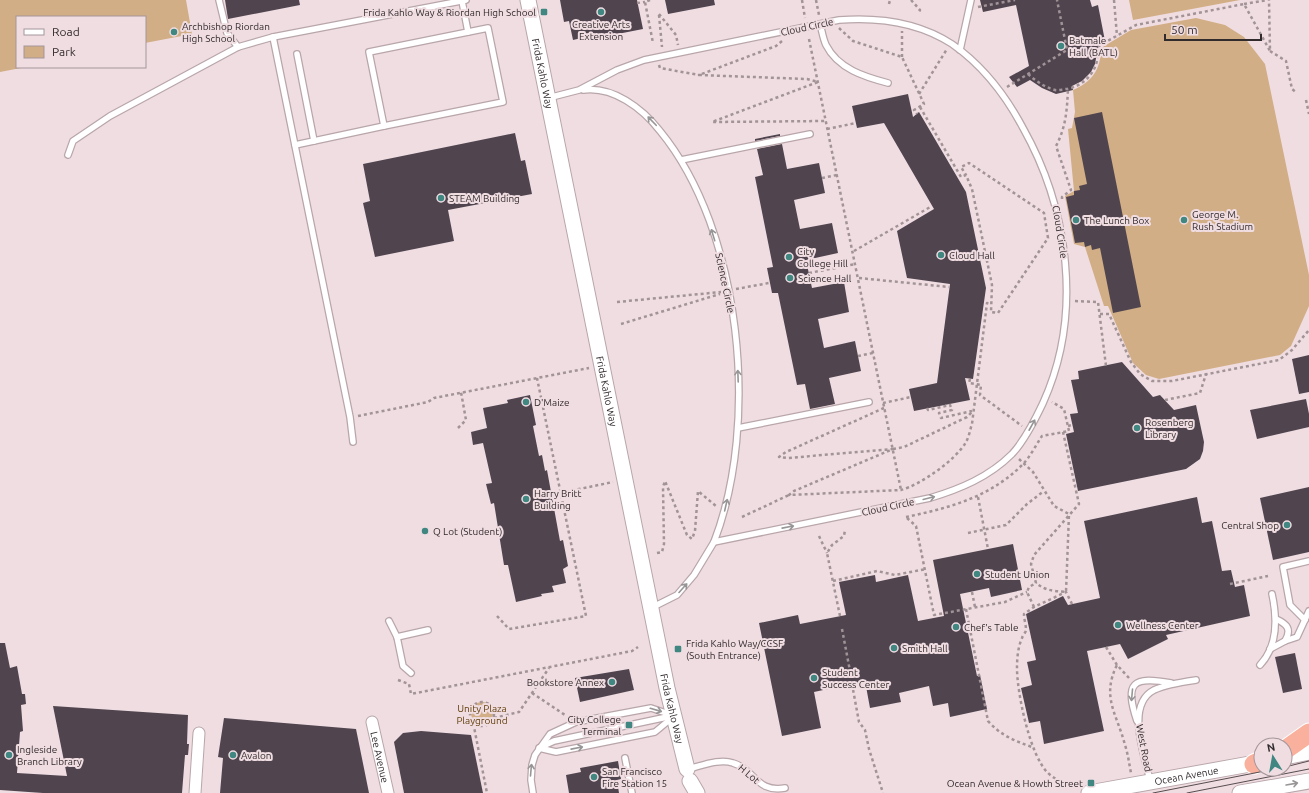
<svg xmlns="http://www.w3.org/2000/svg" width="1309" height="793" font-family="Ubuntu,sans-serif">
<rect width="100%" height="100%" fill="#f0dde2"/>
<g fill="#d1ae85">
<polygon points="0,0 186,0 192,34 145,43 145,17 17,17 17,67 26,67 0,72"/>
<polygon points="1129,0 1240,0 1133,20"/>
<path d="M1196,18L1225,25L1244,37L1265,64L1309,275V306L1291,346L1280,355L1159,379L1146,375L1133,363L1108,306H1104L1085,247L1074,244L1065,196L1074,191L1068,129L1072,128L1075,112L1073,90C1092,82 1101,69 1101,48L1131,30Z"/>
<circle cx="482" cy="713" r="11"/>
</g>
<g fill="#50454f">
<polygon points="225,0 299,0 300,5 228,19"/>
<polygon points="560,0 637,0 643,29 587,40 586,37 573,40 569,21 564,22"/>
<polygon points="665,0 714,0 715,5 668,14"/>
<polygon points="980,0 1090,0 1092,7 1098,5 1105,41 1099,42 1095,64 1091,72 1082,81 1072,86 1073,90 1056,94 1042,88 1030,80 1017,87 1009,77 1029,66 1016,5 983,12"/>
<polygon points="908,94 913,117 919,112 966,192 986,288 973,379 965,378 970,400 914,411 909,389 937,383 950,284 907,278 897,231 934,209 884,123 857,128 852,106"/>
<polygon points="1102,112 1141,307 1113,313 1100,248 1092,250 1091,245 1085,247 1084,242 1075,243 1066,197 1074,195 1074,191 1080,190 1079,186 1087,184 1074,118"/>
<polygon points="515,133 521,161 525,160 532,194 448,210 454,241 375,257 363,203 370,201 363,164"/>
<polygon points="780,134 780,136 755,141 755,139"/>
<polygon points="782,144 787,169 819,163 825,193 794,200 800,229 832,223 838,253 806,260 812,288 844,282 849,312 818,319 824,348 855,341 861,371 829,378 835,404 810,409 805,384 797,385 778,293 772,293 767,268 773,267 755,177 763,175 757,149"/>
<polygon points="1309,355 1309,392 1299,394 1292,359"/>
<polygon points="1122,362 1153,397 1160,395 1174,410 1196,405 1204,442 1203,451 1200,459 1186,469 1078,491 1066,434 1074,432 1070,414 1078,413 1071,380 1079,379 1078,371"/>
<polygon points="530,395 536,425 533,426 539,456 542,455 545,471 547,470 560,541 563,540 568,566 563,569 566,583 552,586 554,592 541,594 542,596 516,602 508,565 504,565 494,503 491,504 486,484 492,483 483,443 473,445 471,432 487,428 483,408 508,403 507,400"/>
<polygon points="1306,399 1309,414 1309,427 1257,439 1250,410"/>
<polygon points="1309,487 1309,552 1273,560 1260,498"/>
<polygon points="1197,497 1202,523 1212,521 1222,571 1231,570 1235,587 1244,585 1250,616 1166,635 1168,639 1128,659 1120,644 1087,651 1104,731 1044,744 1040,721 1029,723 1021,688 1032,685 1027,662 1036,660 1026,614 1063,596 1068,605 1100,598 1084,521"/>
<polygon points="1013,544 1022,590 991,597 989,588 960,594 977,676 980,675 987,709 950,717 948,703 933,706 929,686 899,693 901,702 870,708 865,681 814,692 821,728 782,736 759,623 798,615 800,624 846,615 839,582 875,575 876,582 908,575 918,621 944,616 933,560"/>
<polygon points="0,643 5,643 10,668 17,666 22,694 25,694 26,704 21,705 23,731 20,732 17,773 67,776 53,706 188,715 187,744 189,744 188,755 185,755 182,793 43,793 0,790"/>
<polygon points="1295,653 1302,689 1283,693 1275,657"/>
<polygon points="629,669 634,690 580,702 575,678"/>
<polygon points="224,718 356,729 369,793 220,793 223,758 218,757"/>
<polygon points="421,731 471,735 483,793 404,793 394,742 403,733"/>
<polygon points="618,761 621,779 617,780 619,793 569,793 566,775 581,772 580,768"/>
</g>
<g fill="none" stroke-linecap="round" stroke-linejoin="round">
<g stroke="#b8a6aa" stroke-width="8">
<g id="lane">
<polyline points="219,0 227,33 238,47"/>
<polyline points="462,1 468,32"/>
<path d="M820,24C822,31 823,39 826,45C838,69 865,77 888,83"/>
<polygon points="488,28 503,102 384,126 369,52"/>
<polyline points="273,37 350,417 353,442"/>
<polyline points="960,50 971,0"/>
<polyline points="297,54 314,141"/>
<path d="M583,90C613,86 642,108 660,131C742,231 760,423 714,542"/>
<path d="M548,98L579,90L617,70L644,60L839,20C878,17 918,22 952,44C982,65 1006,96 1023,128C1069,210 1083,315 1043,403C1035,420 1025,440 1012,454C989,477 960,489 930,498L714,542L694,575L677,595L651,608"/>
<polyline points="295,145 384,126"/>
<polyline points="68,155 73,141 110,116 238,47 273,37 466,0"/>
<polyline points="681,160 810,134"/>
<polyline points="738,428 869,402"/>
<polyline points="1305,620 1290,605 1283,567 1309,561"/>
<polyline points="389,621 397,637 403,666 411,673"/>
<polyline points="397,637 428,630"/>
<polyline points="1285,641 1297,637 1309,611"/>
<path d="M1270,649L1285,641C1292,629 1287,624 1276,619"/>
<path d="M1260,665C1278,646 1277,617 1272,594"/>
<path d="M1137,721C1124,682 1133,676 1171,683"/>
<polyline points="541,747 554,741 672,716"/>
<polyline points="539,748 556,752 655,732 673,717"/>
<polyline points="625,758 632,793"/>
<path d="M688,769C701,766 720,758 733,763C756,770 756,793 785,788"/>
<path d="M1150,781C1145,756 1125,705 1154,690C1167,684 1182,682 1196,680"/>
<polyline points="533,793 531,780 532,765 535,755 550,734 576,722 651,708 672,715"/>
</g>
</g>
<g stroke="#b8a6aa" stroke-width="13">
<g id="street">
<path id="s1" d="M372,722L388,793"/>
<polyline points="195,793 199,733"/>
</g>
</g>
<g stroke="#b8a6aa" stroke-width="17">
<g id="secondary">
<path id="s2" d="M528,0L667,688L687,769"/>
<polyline points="1285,757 1309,752"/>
<polyline points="690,781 697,793"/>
<path id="s3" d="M1089,793L1261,762"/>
<polyline points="1240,793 1309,781"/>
</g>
</g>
<g stroke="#fff" stroke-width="21">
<g id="highway">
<polyline points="1285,750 1309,733"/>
<polyline points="1254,764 1261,761"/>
</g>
</g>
<g stroke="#a19396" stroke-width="2.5" stroke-dasharray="3 3" stroke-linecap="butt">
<polyline points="650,0 645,2 653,43"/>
<polyline points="802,0 805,18"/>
<polyline points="816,0 819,15"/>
<polyline points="911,0 920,10 919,12"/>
<polyline points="1114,0 1117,36"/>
<polyline points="637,3 645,2"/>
<polyline points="889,4 890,0"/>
<polyline points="1244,4 1267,0"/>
<polyline points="978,7 1015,0"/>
<polyline points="659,14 676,35 678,45"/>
<polyline points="659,15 662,47"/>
<polyline points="839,28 853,41 902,57 924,104 914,110 917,114"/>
<polyline points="809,39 901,490"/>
<polyline points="782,41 776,46 699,75 807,79 818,82 712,122 826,121"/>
<polyline points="1270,51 1286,61 1292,89 1297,93"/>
<polyline points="902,57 902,31"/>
<polyline points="659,65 660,68 699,75"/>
<path d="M1028,74C1036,81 1044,87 1055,90C1058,91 1063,89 1067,89C1087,85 1101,67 1097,47L1136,25L1244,4L1270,51L1269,0"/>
<polyline points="1007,87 1067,50 1057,0"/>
<polyline points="919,94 947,49"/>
<polyline points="1306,100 1309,114"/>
<polyline points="920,107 961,177 966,175 972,189 992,285 991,312 998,313 1048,238 1044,213 969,163 961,167 966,175"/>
<polyline points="827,129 856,123"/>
<polyline points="822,178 837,175"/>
<path d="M1062,199V197L1071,190L1056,146C1066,127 1067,110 1068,89"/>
<polyline points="854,251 932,206"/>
<polyline points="809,273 856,264"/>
<polyline points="859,278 949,287"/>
<polyline points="736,289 769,283"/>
<polyline points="1075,301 1098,302 1106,366"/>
<polyline points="617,302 721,292"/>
<polyline points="1100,314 1109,314 1131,362 1140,374 1152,381 1172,381 1279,360 1292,350 1309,330"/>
<polyline points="621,324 720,294"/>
<polyline points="858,356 873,353"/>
<polyline points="970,379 969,383 981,385 980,395 1022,426"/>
<polyline points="1165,400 1200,393 1206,374"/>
<polyline points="883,403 911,397"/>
<path d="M884,408L786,452L779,457L788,458L893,449L794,491L789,495L901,490C920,485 956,460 966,442C969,437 970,430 972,424L987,303L991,304"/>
<polyline points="927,408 928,410 950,405 952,410 939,413 941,418 972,411"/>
<polyline points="358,416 428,402 434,398 589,368"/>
<polyline points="1068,426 1072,425"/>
<polyline points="458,428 466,420 461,392"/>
<polyline points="893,449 904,447 967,417 973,411"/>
<path d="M1019,459L1033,472L1054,506L1069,514L1066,592C1054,591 1046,591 1036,583"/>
<polyline points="560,493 613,482"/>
<polyline points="742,517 789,495"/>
<path d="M906,517C949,508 991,497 1023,464C1030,457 1036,445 1042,436L1069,431L1064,409L1052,402"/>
<polyline points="907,518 916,526 934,615 1005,602 1027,592"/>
<polyline points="968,533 1006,525 1027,504 1044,491"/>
<polyline points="819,536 827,553"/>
<polyline points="657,553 662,552 664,544 663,487 665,481 687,535 692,539 695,531 698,491 716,506"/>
<polyline points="833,581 877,571 895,575 926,569"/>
<polyline points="1230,584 1268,576"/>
<polyline points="972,592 975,607"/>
<path d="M1072,604L1066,592L1034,607L1024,614C1024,619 1026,625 1026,630C1026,632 1023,635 1022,638C1018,647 1017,658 1017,668C1017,693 1030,756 1048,773C1057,782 1067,783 1079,785"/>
<polyline points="1034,607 1027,592 1029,587 1036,583 1031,564 1034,555 1079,504 1063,432"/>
<path d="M966,609L988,721C1000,735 1015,741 1032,747"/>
<polyline points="497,616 509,629 586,616 537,378"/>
<polyline points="840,616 827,553 832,545 844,536 845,530"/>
<polyline points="842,629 850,671"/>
<polyline points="1106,647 1117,665"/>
<path d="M1129,678L1117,665C1101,697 1117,714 1125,745C1128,754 1129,763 1131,773"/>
<polyline points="398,680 409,684 411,694 632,651 638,647"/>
<polyline points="852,684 859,722 865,730 869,749 883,793"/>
<polyline points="532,693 565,715"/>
<circle cx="482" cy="714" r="12"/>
<polyline points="463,711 470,712"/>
<polyline points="494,718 519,712 549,668"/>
<polyline points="476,724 474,727 487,793"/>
</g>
<use href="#lane" stroke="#fff" stroke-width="5.5"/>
<use href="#street" stroke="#fff" stroke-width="11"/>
<use href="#secondary" stroke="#fff" stroke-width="15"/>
<use href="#highway" stroke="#f9b19d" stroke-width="19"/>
<g stroke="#564c4f" stroke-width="1">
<polyline points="1285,767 1309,761"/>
<polyline points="1153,793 1275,769"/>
<polyline points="1187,793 1309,769"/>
</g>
<polyline stroke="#a19396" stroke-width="2.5" stroke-dasharray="3 3" stroke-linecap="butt" points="978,497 988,549"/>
</g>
<defs><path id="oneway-shaft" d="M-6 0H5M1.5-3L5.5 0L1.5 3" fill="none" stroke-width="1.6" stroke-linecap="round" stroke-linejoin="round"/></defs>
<g stroke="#989596">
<use href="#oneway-shaft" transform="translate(652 121) rotate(-134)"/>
<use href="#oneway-shaft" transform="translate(713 235) rotate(-107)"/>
<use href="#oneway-shaft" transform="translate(738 376) rotate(-92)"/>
<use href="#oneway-shaft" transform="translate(1032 425) rotate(-61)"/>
<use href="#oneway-shaft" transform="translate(929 498) rotate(-14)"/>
<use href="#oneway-shaft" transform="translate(726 505) rotate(-77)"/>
<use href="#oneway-shaft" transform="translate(788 527) rotate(-11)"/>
<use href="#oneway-shaft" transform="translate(683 588) rotate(-48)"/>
<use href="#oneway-shaft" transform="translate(1132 695) rotate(95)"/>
<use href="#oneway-shaft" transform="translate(656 710) rotate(16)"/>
<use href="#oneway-shaft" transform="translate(577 748) rotate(-11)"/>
<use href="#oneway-shaft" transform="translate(531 770) rotate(-85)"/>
<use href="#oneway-shaft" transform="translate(1292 784) rotate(-10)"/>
</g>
<g fill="#408782" stroke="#f0dde2" stroke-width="1.5">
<rect x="540" y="8" width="8" height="8" rx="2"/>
<circle cx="601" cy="12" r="4"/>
<circle cx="174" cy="32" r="4"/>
<circle cx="1061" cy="46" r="4"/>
<circle cx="441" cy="198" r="4"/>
<circle cx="1076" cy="220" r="4"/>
<circle cx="1184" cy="220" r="4"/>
<circle cx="941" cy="255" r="4"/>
<circle cx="789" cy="257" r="4"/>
<circle cx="790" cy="278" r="4"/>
<circle cx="526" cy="402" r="4"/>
<circle cx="1137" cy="428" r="4"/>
<circle cx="526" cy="499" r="4"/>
<circle cx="1287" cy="525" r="4"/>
<circle cx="425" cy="531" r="4"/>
<circle cx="977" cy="574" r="4"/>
<circle cx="1118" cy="625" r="4"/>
<circle cx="956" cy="627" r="4"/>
<circle cx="894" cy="648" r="4"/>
<rect x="674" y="645" width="8" height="8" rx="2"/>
<circle cx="814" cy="678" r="4"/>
<circle cx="612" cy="682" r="4"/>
<rect x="625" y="721" width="8" height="8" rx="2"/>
<circle cx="9" cy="755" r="4"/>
<circle cx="233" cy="755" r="4"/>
<circle cx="594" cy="777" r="4"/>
<rect x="1087" y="779" width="8" height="8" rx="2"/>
</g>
<g text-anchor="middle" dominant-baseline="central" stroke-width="4" stroke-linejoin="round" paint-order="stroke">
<g font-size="10" fill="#322b2d" stroke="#f0dde2" text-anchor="start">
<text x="536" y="12" text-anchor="end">Frida Kahlo Way &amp; Riordan High School</text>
<text x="601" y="24" text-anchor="middle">Creative Arts<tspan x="601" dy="12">Extension</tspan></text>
<text x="182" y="26">Archbishop Riordan<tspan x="182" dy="12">High School</tspan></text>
<text x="1069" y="40">Batmale<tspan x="1069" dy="12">Hall (BATL)</tspan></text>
<text x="449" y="198">STEAM Building</text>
<text x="1192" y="214">George M.<tspan x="1192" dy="12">Rush Stadium</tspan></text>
<text x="1084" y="220">The Lunch Box</text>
<text x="797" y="251">City<tspan x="797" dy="12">College Hill</tspan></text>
<text x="949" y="255">Cloud Hall</text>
<text x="798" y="278">Science Hall</text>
<text x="534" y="402">D'Maize</text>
<text x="1145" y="422">Rosenberg<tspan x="1145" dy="12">Library</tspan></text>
<text x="534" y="493">Harry Britt<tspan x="534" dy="12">Building</tspan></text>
<text x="1279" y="525" text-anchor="end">Central Shop</text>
<text x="433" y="531">Q Lot (Student)</text>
<text x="985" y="574">Student Union</text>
<text x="1126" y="625">Wellness Center</text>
<text x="964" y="627">Chef's Table</text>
<text x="686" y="643">Frida Kahlo Way/CCSF<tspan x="686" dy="12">(South Entrance)</tspan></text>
<text x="902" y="648">Smith Hall</text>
<text x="822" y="672">Student<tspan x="822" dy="12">Success Center</tspan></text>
<text x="604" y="682" text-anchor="end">Bookstore Annex</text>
<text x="621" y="719" text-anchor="end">City College<tspan x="621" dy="12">Terminal</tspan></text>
<text x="17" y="749">Ingleside<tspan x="17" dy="12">Branch Library</tspan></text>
<text x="241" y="755">Avalon</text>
<text x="602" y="771">San Francisco<tspan x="602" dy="12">Fire Station 15</tspan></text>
<text x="1083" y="783" text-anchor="end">Ocean Avenue &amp; Howth Street</text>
</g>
<g font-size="10" fill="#322b2d" stroke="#f0dde2">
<text transform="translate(807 27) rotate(-12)">Cloud Circle</text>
<text stroke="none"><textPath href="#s2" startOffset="75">Frida Kahlo Way</textPath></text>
<text transform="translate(1060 232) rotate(81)">Cloud Circle</text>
<text transform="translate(725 283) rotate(78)">Science Circle</text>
<text stroke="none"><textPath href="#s2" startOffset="399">Frida Kahlo Way</textPath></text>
<text transform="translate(888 507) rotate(-12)">Cloud Circle</text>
<text stroke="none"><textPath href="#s2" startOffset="723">Frida Kahlo Way</textPath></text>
<text transform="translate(1144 748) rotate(79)">West Road</text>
<text stroke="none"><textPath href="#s1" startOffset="36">Lee Avenue</textPath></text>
<text transform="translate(749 774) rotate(40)">H Lot</text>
<text stroke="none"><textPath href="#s3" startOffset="99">Ocean Avenue</textPath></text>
</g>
<g font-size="10" fill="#603d09" stroke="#f0dde2">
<text x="482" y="708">Unity Plaza<tspan x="482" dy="12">Playground</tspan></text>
</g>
</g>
<rect x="16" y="16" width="130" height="52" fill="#f0dde2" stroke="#a4969a"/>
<rect x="24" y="29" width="20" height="6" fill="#ffffff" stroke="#a4969a"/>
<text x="52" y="36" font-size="12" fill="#322b2d">Road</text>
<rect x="24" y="46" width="20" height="12" fill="#d1ae85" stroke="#a4969a"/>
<text x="52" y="56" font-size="12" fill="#322b2d">Park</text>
<g transform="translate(1273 757) rotate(349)"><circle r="19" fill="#f0dde2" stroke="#a4969a"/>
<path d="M0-3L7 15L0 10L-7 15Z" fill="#408782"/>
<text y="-6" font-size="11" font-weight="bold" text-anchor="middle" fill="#322b2d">N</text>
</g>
<path d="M1165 34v6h96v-6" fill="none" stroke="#322b2d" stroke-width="2"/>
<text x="1171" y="34" font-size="12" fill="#322b2d" stroke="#f0dde2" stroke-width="3" paint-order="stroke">50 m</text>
</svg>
